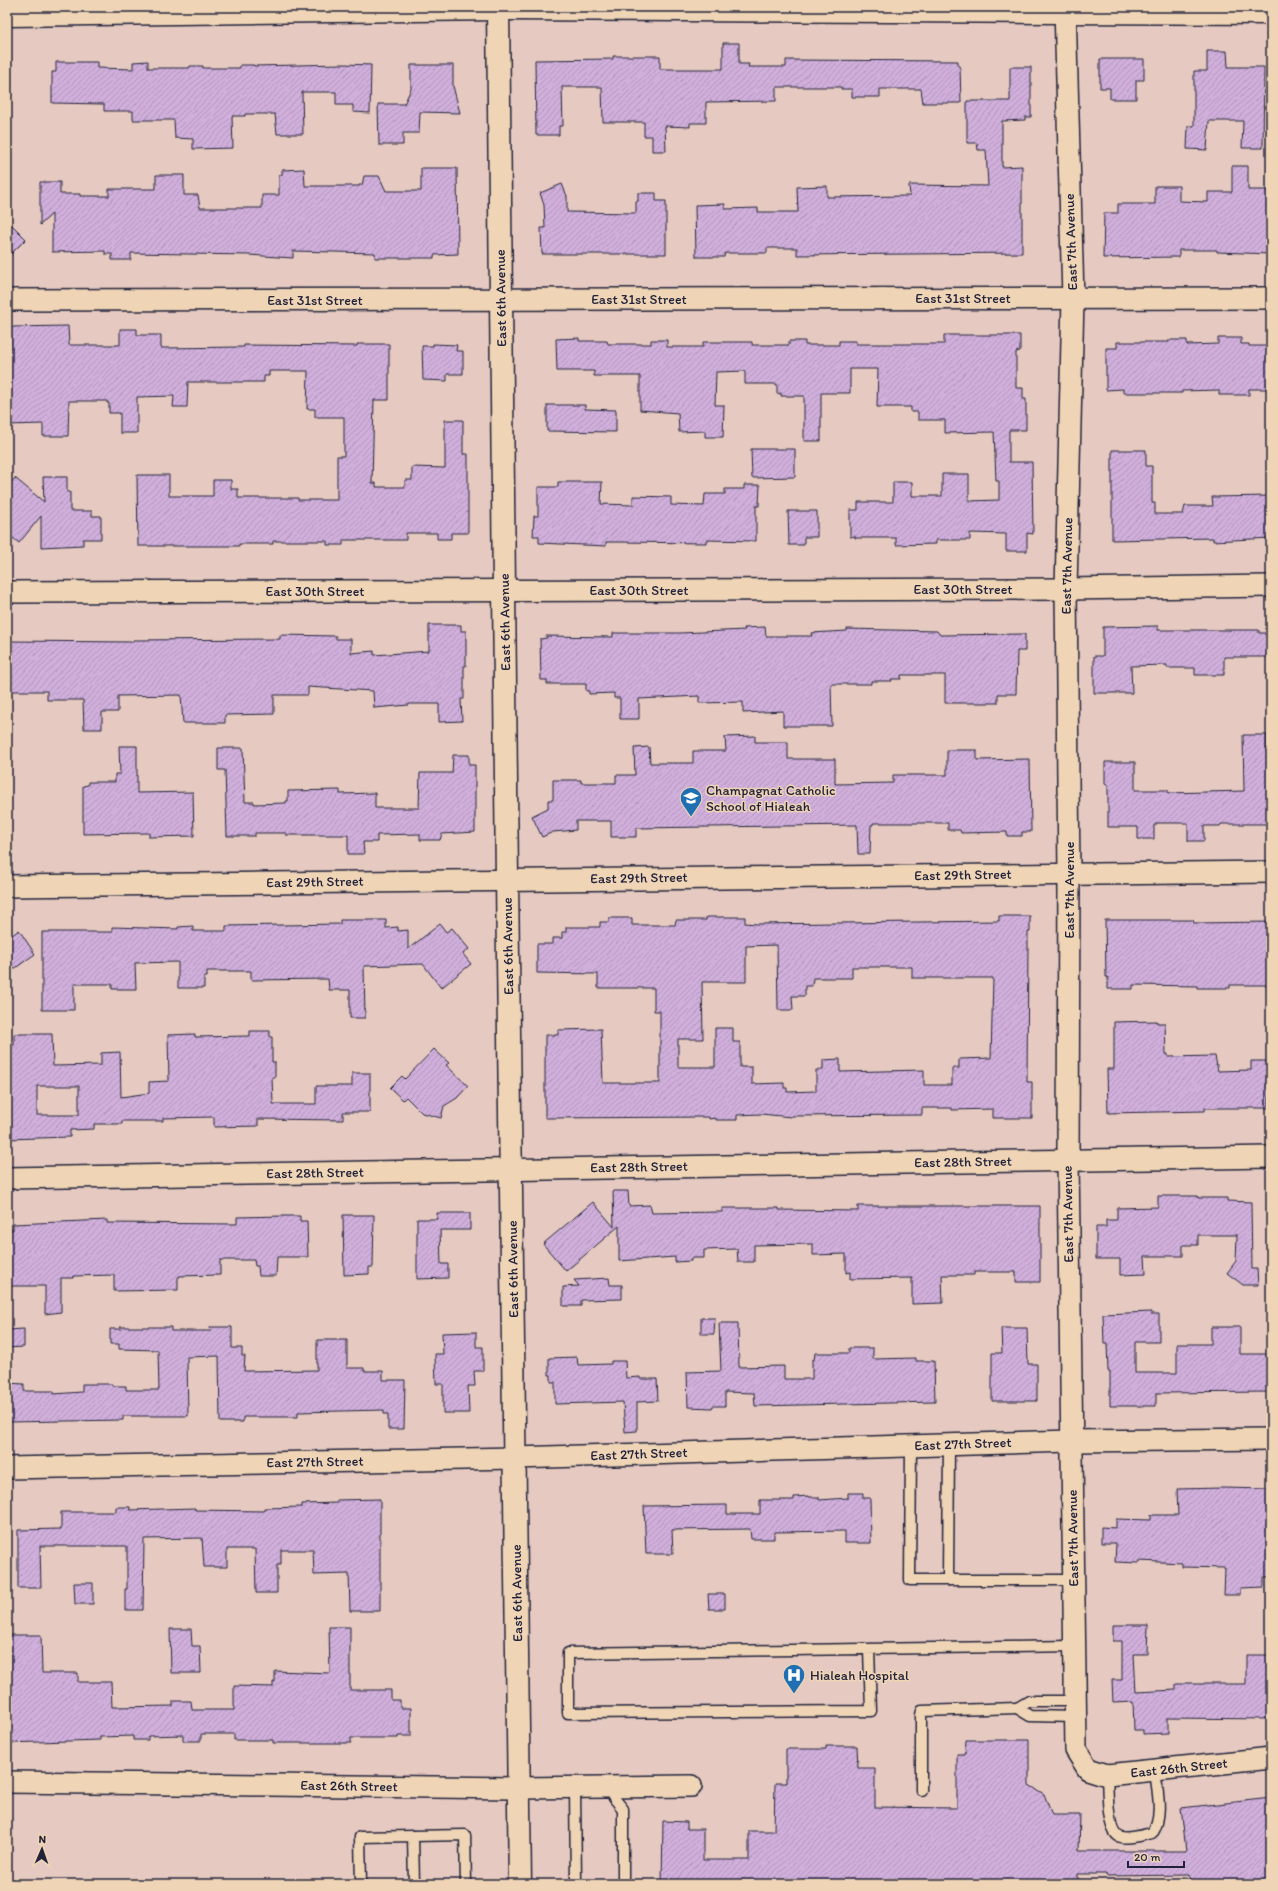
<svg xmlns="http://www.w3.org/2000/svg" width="1278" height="1891" font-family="Itim,sans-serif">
<defs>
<pattern id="building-hatch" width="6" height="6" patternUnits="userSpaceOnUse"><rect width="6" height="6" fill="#d0afdb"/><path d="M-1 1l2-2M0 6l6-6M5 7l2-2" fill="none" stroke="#b296bd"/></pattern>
</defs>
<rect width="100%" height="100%" fill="#e6cac1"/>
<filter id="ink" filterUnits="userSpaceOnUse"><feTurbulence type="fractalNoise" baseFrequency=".025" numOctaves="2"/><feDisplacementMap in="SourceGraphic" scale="8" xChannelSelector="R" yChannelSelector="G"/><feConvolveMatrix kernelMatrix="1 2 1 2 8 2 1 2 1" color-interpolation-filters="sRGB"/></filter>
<g filter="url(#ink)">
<g fill="url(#building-hatch)" stroke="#22223b" fill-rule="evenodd">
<polygon points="723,43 739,43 739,64 749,64 748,67 786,67 786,60 958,61 958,66 960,66 961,103 923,103 921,89 880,89 880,97 852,97 852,89 841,89 841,87 776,87 776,101 706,102 706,123 690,123 690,127 665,126 666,151 652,151 652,136 644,136 644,122 603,122 602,87 562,87 563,126 559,126 559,135 536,135 535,60 613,59 613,56 660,56 660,69 723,69"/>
<polygon points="1207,51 1227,51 1228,67 1264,67 1263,148 1242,148 1243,121 1209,121 1207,150 1187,149 1188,126 1194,126 1194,71 1207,71"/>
<polygon points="1100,59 1144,59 1144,80 1136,80 1136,99 1110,99 1110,88 1100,88"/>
<polygon points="148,61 148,68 189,68 190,66 203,66 203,68 240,68 240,65 254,65 254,66 343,64 371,65 370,113 353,112 353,105 336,105 336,92 302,92 303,134 277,134 275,114 245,114 245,116 232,116 233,148 193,149 193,139 175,138 174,120 133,120 133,111 104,111 104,104 52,103 52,72 56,72 56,62 97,62 97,68 133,69 133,62"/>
<polygon points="411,65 453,65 453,86 460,113 420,112 419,133 403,133 403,145 379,145 378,104 404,104 411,89"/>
<polygon points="1010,67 1031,67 1031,117 1025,117 1025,120 1002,121 1002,167 1022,166 1022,253 797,255 797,248 767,248 767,253 725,253 724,257 696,257 695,205 725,204 725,209 758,208 758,212 798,212 797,187 827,186 827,197 910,196 909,185 988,186 986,150 978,150 977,143 967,143 967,101 1010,101"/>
<polygon points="1232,166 1248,166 1248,190 1271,190 1271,254 1217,252 1217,250 1179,250 1179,257 1103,258 1104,213 1118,213 1118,204 1155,204 1155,186 1179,186 1179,201 1208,202 1208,192 1232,192"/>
<polygon points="421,168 457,168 458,254 434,255 434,258 375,258 375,253 293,251 293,258 249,255 131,253 131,260 112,260 112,254 105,254 105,251 52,252 52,214 40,225 40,182 60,182 60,194 80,194 80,196 109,196 109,189 156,189 156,175 184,175 184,195 198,195 200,208 262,208 262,195 279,195 279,175 282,175 282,170 304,169 305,186 359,186 359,185 362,185 364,176 379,176 386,191 421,191"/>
<polygon points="562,184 567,196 567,212 636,213 636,201 638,201 638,193 656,193 656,201 666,201 666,254 542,254 541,228 545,228 544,205 540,193"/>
<polygon points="7,220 26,239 7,258"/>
<polygon points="68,326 69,345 120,345 120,329 137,329 137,335 161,335 161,348 244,347 244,345 357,346 357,344 389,344 389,400 374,400 372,483 376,483 376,487 405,487 405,480 412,480 412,467 445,468 445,420 463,420 463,454 468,454 468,533 451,533 451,539 437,539 437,533 406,533 406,540 343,540 343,545 327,545 327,541 273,541 273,544 239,544 239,546 138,546 137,475 169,475 169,496 213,496 213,480 231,480 231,489 238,489 238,498 298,498 298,500 337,500 337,456 344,456 344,417 315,417 315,409 307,409 308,371 269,371 269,376 264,376 264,382 188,382 187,407 173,407 174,396 137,397 137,433 120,433 120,413 109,413 109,403 107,403 107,401 69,401 68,436 43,436 43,424 7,425 7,350 10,350 11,327"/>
<polygon points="944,335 1020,335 1020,351 1016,352 1016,388 1023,388 1023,399 1026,399 1026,430 1009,430 1009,462 1032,462 1033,534 1027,533 1027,551 1006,551 1006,534 970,533 970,540 936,540 936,544 896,545 896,538 855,538 855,536 850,537 850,510 858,510 858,502 893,502 893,482 912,482 912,496 942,496 942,474 969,474 969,501 999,500 999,481 996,481 994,432 945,433 945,420 918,420 918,412 911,412 911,407 877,407 878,369 850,369 850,393 821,393 821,441 804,441 804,396 781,396 781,393 777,394 777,384 745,384 745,371 716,372 715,405 724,405 723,437 705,437 705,431 679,432 678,413 640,410 640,376 594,376 594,371 557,371 556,339 579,338 579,341 607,341 608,344 651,344 651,340 667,340 667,347 703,347 703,342 752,342 752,345 789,345 789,341 805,341 805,345 839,345 839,341 856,341 856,344 944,344"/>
<polygon points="1218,338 1241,338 1241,344 1249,344 1249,346 1271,346 1271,389 1249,389 1249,395 1219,395 1219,390 1182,391 1182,393 1123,393 1123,389 1106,390 1106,348 1117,348 1117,342 1169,342 1169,340 1187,340 1187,345 1218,344"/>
<polygon points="433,344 457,345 456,351 463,351 463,374 447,374 447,381 423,380 422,346 433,346"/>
<polygon points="547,405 585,405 585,409 616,410 616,432 547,431"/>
<polygon points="751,449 795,449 795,477 752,478"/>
<polygon points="1112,450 1146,450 1146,466 1152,466 1152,503 1155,503 1155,514 1183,514 1185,506 1213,506 1212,497 1271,496 1271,538 1213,541 1213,538 1112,540"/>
<polygon points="43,477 67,477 67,492 70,492 70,511 92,511 92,516 101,516 101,539 83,539 83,545 41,547 41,516 19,543 7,533 7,488 15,478 44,502"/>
<polygon points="558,482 602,482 601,504 633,505 633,496 671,497 671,505 704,506 705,494 725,494 725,489 744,489 744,485 760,485 759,506 756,506 756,541 706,540 706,543 618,542 606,542 606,546 539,543 539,536 533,536 534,516 538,516 538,487 558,487"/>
<polygon points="788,511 817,511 817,537 804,537 804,545 789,545"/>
<polygon points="429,625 461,625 461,631 466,631 466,666 464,666 464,699 461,699 462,721 439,722 439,704 409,704 409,705 374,708 373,691 308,687 308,695 274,695 274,714 225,715 225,723 183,723 181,695 118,696 118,712 102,712 102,729 84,729 83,700 47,700 47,691 7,691 7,641 133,642 133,640 280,639 280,635 336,636 336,639 351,639 351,653 374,651 374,655 429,651"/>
<polygon points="1158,626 1158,630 1259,630 1259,633 1271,633 1271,657 1224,657 1224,675 1195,675 1195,668 1167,668 1167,665 1131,666 1132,693 1094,693 1094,656 1103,656 1103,627"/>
<polygon points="765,627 766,636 812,636 811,633 847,631 847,629 937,631 940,635 1025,634 1025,651 1017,651 1016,694 998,694 998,703 945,703 945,675 901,675 901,679 891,679 892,681 871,681 871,684 831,684 832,726 783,726 783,711 743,713 743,702 699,703 699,696 639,699 639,719 620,719 620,698 614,698 614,693 589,694 589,691 586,691 586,684 547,684 547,680 541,680 540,639 547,638 546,636 613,637 613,633 680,633 745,630 744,628"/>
<polygon points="1243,735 1267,735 1267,749 1269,749 1269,824 1221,824 1220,826 1204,826 1204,841 1188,841 1188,823 1156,823 1156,825 1154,825 1154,839 1138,839 1138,827 1108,827 1108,784 1105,784 1105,762 1135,762 1135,790 1168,790 1168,793 1244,791"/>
<polygon points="755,736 755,742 788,742 788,759 835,759 835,784 893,783 893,775 947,775 947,750 977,750 977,760 1030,759 1031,832 1022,832 1022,836 1007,836 1007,832 961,833 960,830 948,830 948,823 873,823 873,825 871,825 870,854 858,854 857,825 636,828 636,837 611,837 611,821 576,821 576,830 553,832 542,837 532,816 548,808 548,800 553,800 553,780 581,780 581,783 616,783 616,775 635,775 634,748 649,747 650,763 693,763 693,751 726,751 725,737"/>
<polygon points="119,746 137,746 137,793 193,792 194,836 149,837 149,833 83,834 83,786 88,785 88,782 115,782 115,774 120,774"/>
<polygon points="218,748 243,748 245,802 254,802 254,804 286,803 286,801 288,801 288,791 340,790 340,794 375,793 375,808 419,808 420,773 452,773 453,755 469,755 469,765 475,765 475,832 442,834 440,840 420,840 420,834 377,835 377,842 363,842 364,854 348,854 348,835 286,835 286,833 255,833 255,836 227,836 225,770 218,770"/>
<path d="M999,916H1030V932H1028V947L1027,1082H1032V1118H993V1109L952,1110V1108H922V1115L791,1116V1117L761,1114L737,1115V1120H716V1118L709,1119V1117L545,1118V1035H558V1030L601,1029L603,1083H660V1011H654V988H598V974L537,973V944H552V938H562V932H566V927H600V922H609V918H632V925H675L676,920H706V917H745V923L757,924L999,921ZM777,945L778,1010H793L792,996H805V986H812L813,978H852V967H912V978H993L991,1058L959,1059V1068H952V1085H924V1070L840,1072V1059L823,1060V1070H816V1091L787,1092V1088H784V1083L752,1084V1067H740V1042H733V1028H715V1067H678V1039H703L702,982H746V946Z"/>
<polygon points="340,920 386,920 386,928 398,927 398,931 408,930 408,949 440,924 446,932 452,928 469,949 463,954 471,964 441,988 423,964 364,966 365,1018 350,1018 350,990 329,990 328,979 251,980 251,971 207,971 207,977 204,977 204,988 178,988 178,962 135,963 136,989 112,989 112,984 74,984 74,1010 42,1010 42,932 112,932 112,927 178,929 178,927 193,926 193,931 226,931 226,926 340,924"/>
<polygon points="1105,920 1193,920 1194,923 1271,922 1271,985 1230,985 1230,988 1197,988 1197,986 1133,985 1133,989 1108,989 1108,977 1106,977"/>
<polygon points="19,930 35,954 7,974 7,939"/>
<polygon points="1157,1021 1157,1023 1165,1023 1166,1054 1168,1054 1168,1057 1215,1056 1218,1071 1251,1070 1251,1061 1268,1061 1269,1108 1205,1108 1205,1111 1108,1113 1107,1069 1114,1069 1114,1022"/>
<path d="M250,1031H270V1037H272V1062H275V1077H272L273,1104H316V1086H352V1073H370V1112H343V1120L258,1119V1126L214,1127V1117L163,1118V1121H122V1124H94V1129L70,1130V1137L7,1139V1045H14V1034H52L53,1066L101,1065V1053L120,1052L121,1097L149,1093V1082L169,1081L168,1035L195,1034V1037L250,1036ZM37,1086H79V1115H37Z"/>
<polygon points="434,1049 449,1063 446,1065 468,1086 457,1098 444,1106 441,1118 422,1113 406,1097 403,1100 390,1088 402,1076 405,1079"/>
<polygon points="613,1191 628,1191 629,1206 650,1205 652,1213 722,1212 722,1208 779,1208 779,1210 858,1211 858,1206 1040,1206 1040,1282 1016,1282 1016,1272 974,1272 974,1275 942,1275 943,1303 912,1304 912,1278 850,1279 850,1272 846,1273 846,1254 813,1255 813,1244 754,1245 754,1262 738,1262 737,1249 704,1250 704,1258 691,1258 691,1261 675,1262 675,1257 619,1261 619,1226 566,1271 543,1244 593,1202 614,1227"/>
<polygon points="1158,1196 1198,1196 1198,1198 1227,1198 1227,1201 1251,1202 1252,1269 1257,1269 1258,1285 1243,1285 1227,1273 1236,1261 1237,1235 1198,1235 1198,1245 1183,1245 1183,1256 1145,1256 1146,1274 1120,1275 1120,1259 1096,1259 1096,1227 1106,1227 1106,1220 1117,1220 1117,1208 1158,1207"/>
<polygon points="437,1213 470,1213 470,1230 440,1230 441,1264 448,1264 448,1278 417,1279 417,1219 437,1219"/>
<polygon points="343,1215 374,1215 373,1267 369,1267 369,1274 344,1275"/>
<polygon points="284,1216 300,1216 300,1221 307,1221 308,1257 277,1257 276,1276 259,1276 258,1266 255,1266 254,1260 220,1260 220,1275 178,1276 178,1290 114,1291 114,1275 73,1276 73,1278 61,1278 61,1312 45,1314 45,1286 7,1286 7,1230 13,1230 13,1224 107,1220 107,1223 237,1224 237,1217"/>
<polygon points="609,1278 610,1285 622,1285 622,1299 581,1300 581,1306 563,1306 563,1287 579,1286 574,1280"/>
<polygon points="1151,1312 1151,1314 1159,1314 1159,1342 1135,1342 1135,1373 1177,1373 1177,1344 1211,1344 1211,1327 1240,1327 1240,1354 1271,1354 1271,1392 1156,1393 1156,1406 1110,1406 1110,1371 1108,1371 1107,1343 1104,1343 1103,1314"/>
<polygon points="701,1318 715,1318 714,1334 701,1334"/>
<polygon points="719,1323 738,1323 739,1367 784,1366 784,1379 812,1379 812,1359 814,1360 815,1353 849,1353 849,1348 873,1348 873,1359 916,1358 916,1361 934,1361 935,1402 755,1406 754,1393 725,1392 725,1406 713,1406 712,1408 688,1407 687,1372 721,1371"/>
<polygon points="120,1327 171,1327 171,1331 211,1331 210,1327 232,1327 232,1348 242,1348 242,1356 245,1356 244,1371 317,1370 317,1340 347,1340 347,1368 364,1368 364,1371 383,1371 383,1380 405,1380 404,1429 388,1429 388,1414 384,1414 384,1410 298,1412 298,1417 243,1417 243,1422 220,1422 219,1356 187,1357 188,1416 123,1416 123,1420 7,1422 7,1383 24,1384 24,1391 54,1391 54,1394 82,1392 82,1384 112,1384 112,1386 126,1386 126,1390 159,1390 158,1350 119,1349 119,1344 110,1344 110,1329 121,1329"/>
<polygon points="1001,1328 1027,1328 1028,1364 1037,1364 1037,1401 992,1401 992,1353 1002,1353"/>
<polygon points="24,1329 24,1347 7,1348 7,1330"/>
<polygon points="476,1332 476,1347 483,1347 483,1371 474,1371 475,1386 468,1386 469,1413 443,1413 443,1384 436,1384 435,1354 443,1354 442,1333"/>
<polygon points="577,1357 578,1365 611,1364 611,1361 625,1361 626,1378 640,1377 640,1379 657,1379 658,1401 637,1402 637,1431 625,1432 623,1402 555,1404 555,1382 551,1382 551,1375 549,1375 549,1358"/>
<polygon points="1222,1488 1271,1489 1271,1577 1264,1577 1264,1587 1240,1588 1240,1595 1224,1595 1225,1568 1182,1567 1182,1563 1139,1561 1139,1563 1115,1562 1116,1543 1101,1543 1101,1527 1116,1528 1116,1519 1151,1520 1151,1515 1178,1515 1177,1489"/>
<polygon points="848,1493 863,1493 863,1498 870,1498 871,1543 845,1543 845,1531 774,1532 774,1539 751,1539 750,1529 672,1530 673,1554 646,1554 644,1506 727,1505 727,1514 760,1514 760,1500 794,1500 794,1497 809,1496 809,1497 819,1497 819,1500 848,1498"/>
<polygon points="380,1499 380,1611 350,1611 349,1574 314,1575 313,1550 281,1550 281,1565 277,1565 277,1593 256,1593 255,1549 227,1549 227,1567 204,1567 202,1538 144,1539 143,1610 125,1610 125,1589 127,1589 127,1546 40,1546 41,1588 18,1588 18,1530 61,1529 61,1512 116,1512 116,1507 130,1507 130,1510 195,1508 195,1510 264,1511 264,1508 302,1507 302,1504 337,1503 337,1500"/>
<polygon points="74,1583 93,1583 93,1604 75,1604"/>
<polygon points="708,1594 725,1594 725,1609 709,1609"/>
<polygon points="1113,1625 1148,1625 1147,1654 1134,1654 1136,1692 1176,1690 1176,1684 1246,1684 1246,1655 1271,1655 1271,1719 1168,1718 1168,1733 1143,1734 1143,1730 1134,1730 1133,1702 1113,1703 1112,1680 1122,1680 1122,1641 1113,1641"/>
<polygon points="329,1627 350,1627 350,1690 391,1690 391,1700 400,1700 400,1708 411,1708 411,1736 398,1736 398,1738 351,1738 351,1743 273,1743 273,1740 234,1740 234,1734 201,1734 201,1741 183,1741 183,1735 148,1736 148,1740 133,1740 133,1736 100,1737 100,1740 7,1743 7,1635 41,1635 42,1673 78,1673 78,1682 111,1682 112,1707 173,1706 173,1701 191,1701 192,1710 234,1710 234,1686 273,1687 273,1682 275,1682 275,1671 330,1673"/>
<polygon points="170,1629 191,1629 192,1646 200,1646 201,1673 171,1673"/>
<polygon points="966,1740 1029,1740 1029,1785 1044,1794 1052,1815 1080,1815 1079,1851 1186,1851 1181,1808 1271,1798 1271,1884 1190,1884 1189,1875 1106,1876 1106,1874 1078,1874 1078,1884 662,1884 663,1821 687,1822 687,1829 703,1829 703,1860 749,1860 749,1831 774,1831 775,1783 786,1783 786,1749 826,1749 826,1746 857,1746 858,1768 875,1768 875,1807 957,1808 957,1754 965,1754"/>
</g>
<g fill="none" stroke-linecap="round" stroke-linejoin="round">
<g stroke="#22223b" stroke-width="13">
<g id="service">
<polyline points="911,1446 910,1580 1074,1580"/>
<polyline points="948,1580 949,1445"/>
<polyline points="869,1649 871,1711 568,1713 568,1653 1075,1646"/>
<polyline points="1076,1717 1030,1716 1017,1708 1029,1701 1076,1701"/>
<path d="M1107,1775C1108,1789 1106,1834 1121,1837C1130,1839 1143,1835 1152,1833C1164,1815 1157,1791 1155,1770"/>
<polyline points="575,1787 576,1884"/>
<polyline points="610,1787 614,1798 623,1809 623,1884"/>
<polyline points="921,1790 921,1715 922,1711 1017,1708"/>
<polyline points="413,1836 465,1835 466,1884"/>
<polyline points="361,1884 360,1837 413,1836 414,1884"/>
</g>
</g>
<g stroke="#22223b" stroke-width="24">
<g id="minor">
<polyline points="1065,7 1073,298 1066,589 1069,874 1068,1160 1076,1750 1088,1769 1107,1775 1271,1758"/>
<polyline points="7,300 1271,298"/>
<polyline points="7,592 1066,589 1271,586"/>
<polyline points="7,886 1271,872"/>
<polyline points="7,1178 1271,1157"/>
<polyline points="7,1468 515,1458 1071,1441 1271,1439"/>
<polyline points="7,1782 520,1788 691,1786"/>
</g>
</g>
<g stroke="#22223b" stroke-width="25">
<g id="tertiary">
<polyline points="498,7 507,880 520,1884"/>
<polyline points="7,15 498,9 1271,13"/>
</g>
</g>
<use href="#service" stroke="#efd5b6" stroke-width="10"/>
<use href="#minor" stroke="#efd5b6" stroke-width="21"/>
<use href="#tertiary" stroke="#efd5b6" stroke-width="22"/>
</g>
</g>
<defs>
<g id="school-pin" transform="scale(1.15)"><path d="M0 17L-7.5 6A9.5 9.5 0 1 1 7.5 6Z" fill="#1f6fb2" stroke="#efd5b6"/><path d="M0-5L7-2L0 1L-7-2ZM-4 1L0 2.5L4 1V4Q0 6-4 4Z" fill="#fff"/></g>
<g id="hospital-pin" transform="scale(1.15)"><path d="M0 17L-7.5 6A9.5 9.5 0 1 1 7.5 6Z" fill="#1f6fb2" stroke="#efd5b6"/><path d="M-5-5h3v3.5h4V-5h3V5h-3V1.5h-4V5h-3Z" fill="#fff"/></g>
</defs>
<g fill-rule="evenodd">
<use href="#school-pin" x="691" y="798"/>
<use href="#hospital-pin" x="794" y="1675"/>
</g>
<g text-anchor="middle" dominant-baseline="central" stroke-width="3" stroke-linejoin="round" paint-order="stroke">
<g font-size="14" fill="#22223b" stroke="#efd5b6">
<text transform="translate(1071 242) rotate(-92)">East 7th Avenue</text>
<text transform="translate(501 298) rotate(-91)">East 6th Avenue</text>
<text x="963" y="298">East 31st Street</text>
<text x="639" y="299">East 31st Street</text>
<text x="315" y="300">East 31st Street</text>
<text transform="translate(1067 566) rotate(-89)">East 7th Avenue</text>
<text x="963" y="589">East 30th Street</text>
<text x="639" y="590">East 30th Street</text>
<text x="315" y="591">East 30th Street</text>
<text transform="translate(505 622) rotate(-91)">East 6th Avenue</text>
<text transform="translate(963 875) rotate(-1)">East 29th Street</text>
<text transform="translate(639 878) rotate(-1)">East 29th Street</text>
<text transform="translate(315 882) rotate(-1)">East 29th Street</text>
<text transform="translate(1069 890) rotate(-90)">East 7th Avenue</text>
<text transform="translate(508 946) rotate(-91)">East 6th Avenue</text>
<text transform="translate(963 1162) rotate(-1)">East 28th Street</text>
<text transform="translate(639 1167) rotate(-1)">East 28th Street</text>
<text transform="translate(315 1173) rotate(-1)">East 28th Street</text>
<text transform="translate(1068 1214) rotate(-91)">East 7th Avenue</text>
<text transform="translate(513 1269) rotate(-91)">East 6th Avenue</text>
<text transform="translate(963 1444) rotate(-2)">East 27th Street</text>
<text transform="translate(639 1454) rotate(-2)">East 27th Street</text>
<text transform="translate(315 1462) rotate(-1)">East 27th Street</text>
<text transform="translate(1073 1538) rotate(-91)">East 7th Avenue</text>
<text transform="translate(517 1593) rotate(-91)">East 6th Avenue</text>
<text transform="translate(1179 1768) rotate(-6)">East 26th Street</text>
<text transform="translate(349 1786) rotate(1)">East 26th Street</text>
</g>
<g font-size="14" fill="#22223b" stroke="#efd5b6" text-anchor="start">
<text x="706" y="790">Champagnat Catholic<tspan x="706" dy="16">School of Hialeah</tspan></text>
<text x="810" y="1675">Hialeah Hospital</text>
</g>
</g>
<rect width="1278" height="1891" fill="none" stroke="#efd5b6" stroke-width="24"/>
<rect x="12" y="12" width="1254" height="1867" fill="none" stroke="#22223b" stroke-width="1.5" filter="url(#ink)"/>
<g transform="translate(42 1849) rotate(2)" stroke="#efd5b6" stroke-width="3" paint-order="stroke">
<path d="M0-3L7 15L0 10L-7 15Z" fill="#22223b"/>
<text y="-6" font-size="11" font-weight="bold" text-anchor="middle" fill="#22223b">N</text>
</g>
<path d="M1128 1861v6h56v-6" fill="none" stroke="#22223b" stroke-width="2"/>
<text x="1134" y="1861" font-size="12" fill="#22223b" stroke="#efd5b6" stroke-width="3" paint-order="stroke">20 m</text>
</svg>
